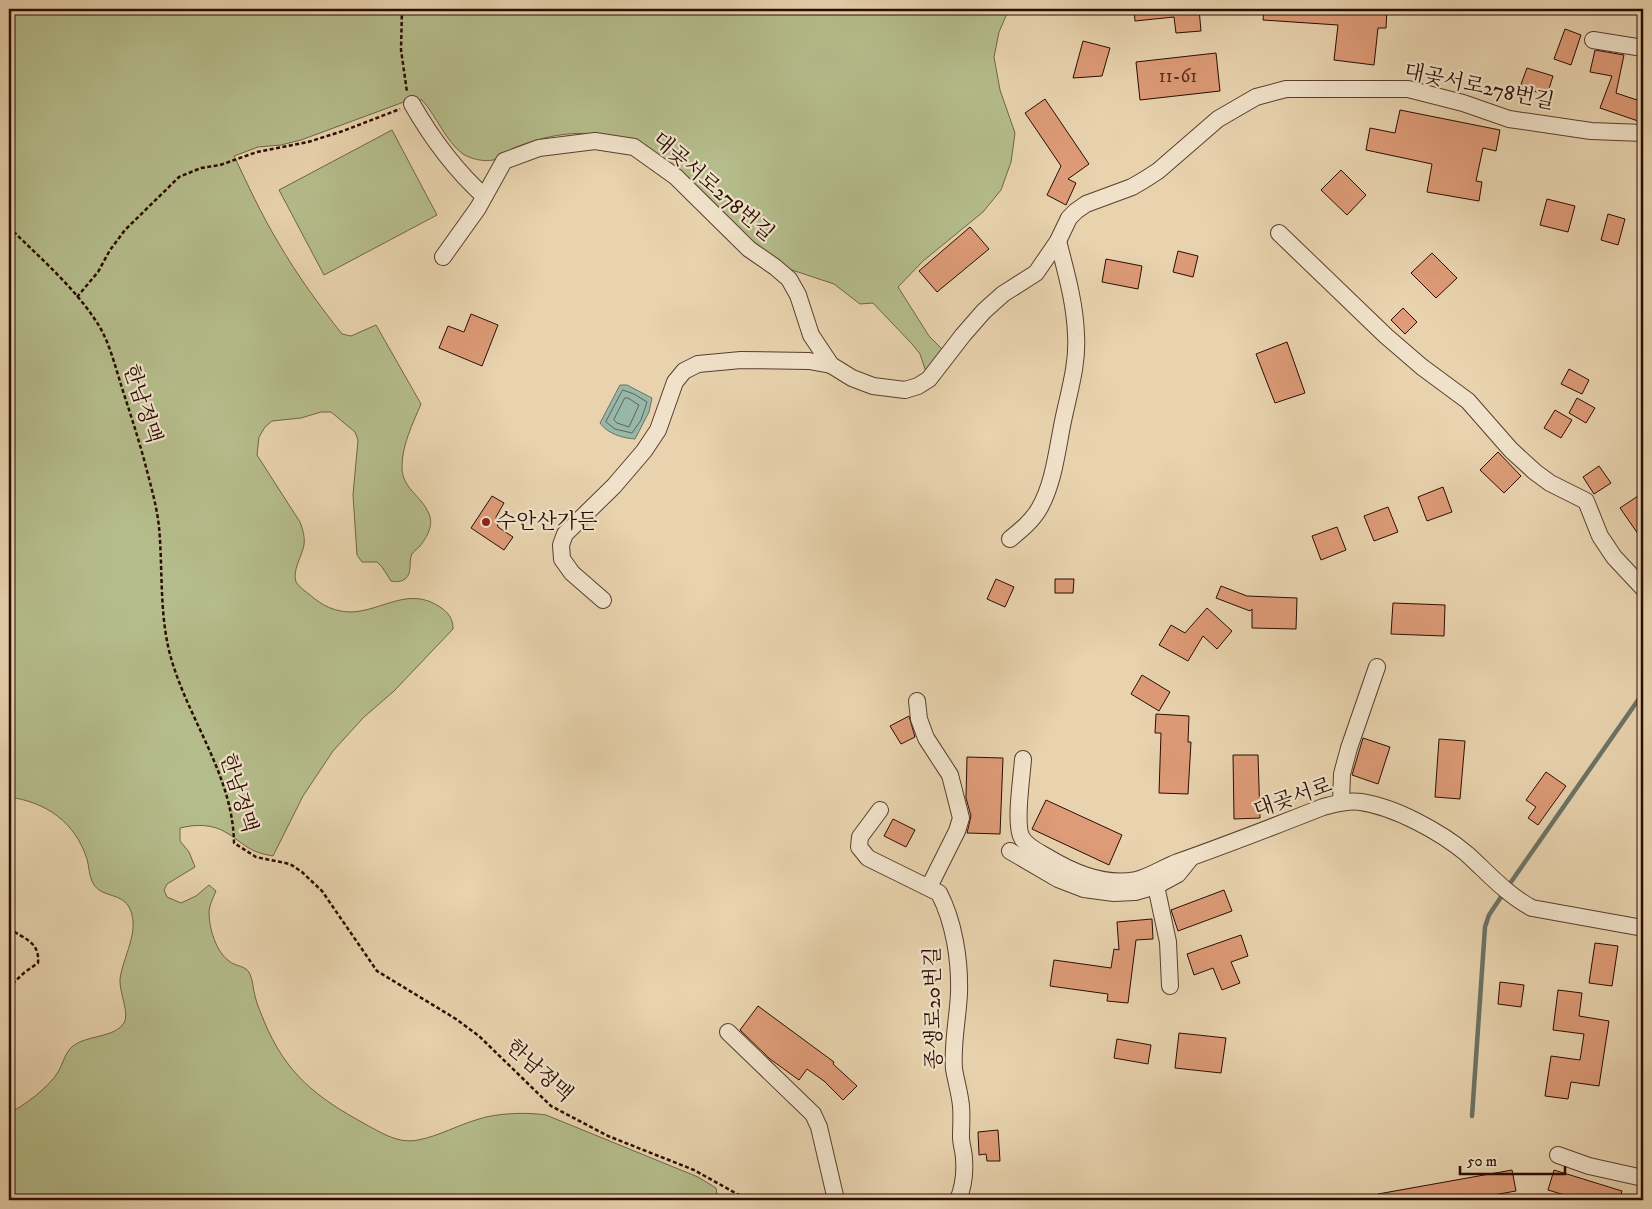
<svg xmlns="http://www.w3.org/2000/svg" width="1652" height="1209" font-family="'IM FELL DW Pica','Noto Serif KR',serif">
<rect width="100%" height="100%" fill="#e8d3ae"/>
<filter id="stains"><feTurbulence type="fractalNoise" baseFrequency=".004" numOctaves="4"/><feColorMatrix values="0 0 0 0 .2 0 0 0 0 .09 0 0 0 0 .02 0 0 0 .5 -.17"/></filter>
<radialGradient id="worn" r=".72"><stop offset=".6" stop-color="#630" stop-opacity="0"/><stop offset="1" stop-color="#630" stop-opacity=".3"/></radialGradient>
<g fill="#b5bc8b" stroke="#706446">
<path d="M9,9H965L972,12L974,9H1009L999,32L994,57L1000,90L1015,133L1011,162L1001,190L983,212L923,261L898,287L929,336L942,349L926,372L920,354L912,344L873,303L860,304L834,284L774,264L625,138C583,130 556,132 516,147C508,150 501,158 493,160C484,162 471,159 463,154C446,142 436,115 422,100L412,99L301,140L281,145L258,147L234,156C248,185 261,214 278,242C297,275 319,305 342,334L351,336L376,325L421,404C413,423 402,445 402,466C401,488 422,496 429,514C434,525 427,537 420,546C418,548 414,551 412,554C408,562 413,573 405,579C401,582 396,582 391,581L382,567L377,562H362L357,555L353,495L358,440L355,432L331,412H321L301,418L272,421L265,427L259,437L257,455L300,522C303,530 305,537 304,545C302,556 292,571 296,582C299,587 305,591 310,595C323,606 335,612 352,612C384,610 409,586 440,607C449,613 453,619 453,629L394,691L363,718L333,751L303,796L273,856C268,855 262,854 257,852C246,848 237,839 227,833C213,824 196,824 180,828V841L189,852L195,867L167,884L164,890L167,897L181,903L196,896L209,885L216,891C213,898 209,906 209,913C209,928 216,952 229,961C236,967 246,965 250,974C253,981 253,989 255,996C257,1005 261,1013 264,1021C286,1074 316,1097 365,1124C382,1133 398,1144 418,1140C439,1136 458,1125 479,1119C497,1113 527,1112 546,1115L698,1177L716,1188L717,1194L700,1199L687,1200H9V1113C24,1106 49,1087 58,1072C63,1064 65,1052 73,1046C86,1035 115,1038 124,1023C130,1014 119,992 120,979C123,956 140,932 130,909C122,891 99,899 92,881C89,875 89,866 87,859C75,822 46,802 9,797Z"/>
<polygon points="392,130 437,215 324,275 279,190"/>
</g>
<path fill="#97b8a8" stroke="#6c7366" d="M620,385H627L652,398L649,412L635,439C622,438 608,434 600,423Z"/>
<g fill="none" stroke-linecap="round" stroke-linejoin="round">
<g stroke="#616255" stroke-width="1">
<polygon points="623,390 634,394 647,402 641,420 632,433 615,429 606,422"/>
<polygon points="625,398 628,398 639,405 629,427 617,423 614,420"/>
</g>
<g stroke="#6c7366" stroke-width="4.5">
<polyline points="1511,882 1643,693"/>
<polyline points="1472,1116 1485,927 1489,915 1501,897"/>
</g>
</g>
<g fill="#dd9b77" stroke="#2b0c02">
<polygon points="1134,9 1199,9 1201,31 1176,33 1174,17 1135,21"/>
<polygon points="1264,9 1387,9 1386,28 1378,28 1374,65 1334,60 1338,25 1263,20"/>
<polygon points="1565,29 1581,35 1571,65 1554,59"/>
<polygon points="1083,41 1110,48 1102,76 1073,78"/>
<polygon points="1595,50 1624,55 1616,93 1643,102 1643,116 1641,122 1600,108 1612,76 1590,72"/>
<polygon points="1216,53 1220,91 1140,100 1136,62"/>
<polygon points="1527,68 1553,76 1547,95 1520,87"/>
<polygon points="1045,99 1089,164 1068,179 1076,183 1066,205 1047,195 1061,166 1025,113"/>
<polygon points="1400,110 1500,130 1496,151 1483,148 1476,181 1482,182 1479,201 1427,192 1432,164 1366,150 1370,128 1395,133"/>
<polygon points="1341,170 1366,195 1347,215 1321,190"/>
<polygon points="1547,199 1575,206 1568,232 1540,225"/>
<polygon points="1608,214 1625,219 1618,245 1601,240"/>
<polygon points="970,227 989,249 937,292 919,271"/>
<polygon points="1178,251 1198,256 1193,277 1173,272"/>
<polygon points="1432,253 1457,278 1436,298 1411,273"/>
<polygon points="1106,259 1142,266 1138,289 1102,282"/>
<polygon points="1403,308 1417,322 1405,334 1391,320"/>
<polygon points="471,314 498,325 482,366 439,348 448,326 464,332"/>
<polygon points="1287,342 1305,393 1275,403 1256,354"/>
<polygon points="1569,369 1589,380 1582,394 1561,384"/>
<polygon points="1577,398 1595,408 1586,423 1569,413"/>
<polygon points="1555,410 1572,420 1561,438 1544,428"/>
<polygon points="1498,452 1521,476 1504,493 1480,470"/>
<polygon points="1599,466 1611,483 1594,494 1583,477"/>
<polygon points="1443,487 1452,512 1427,521 1418,497"/>
<polygon points="492,496 504,503 496,517 498,527 513,537 504,550 471,528"/>
<polygon points="1638,496 1643,503 1643,541 1620,508"/>
<polygon points="1388,507 1398,532 1374,541 1364,516"/>
<polygon points="1337,527 1346,550 1321,560 1312,536"/>
<polygon points="996,579 1014,587 1005,607 987,599"/>
<polygon points="1055,579 1074,579 1073,593 1055,593"/>
<polygon points="1221,586 1247,596 1297,598 1296,629 1252,628 1252,609 1250,611 1216,598"/>
<polygon points="1393,603 1445,605 1444,636 1391,634"/>
<polygon points="1207,608 1232,631 1217,649 1203,636 1188,661 1159,645 1171,625 1185,633"/>
<polygon points="1142,675 1170,692 1159,711 1131,694"/>
<polygon points="1156,714 1189,716 1188,742 1191,742 1188,794 1159,793 1161,733 1155,733"/>
<polygon points="909,716 915,737 901,744 890,726"/>
<polygon points="1363,738 1390,747 1378,784 1352,775"/>
<polygon points="1439,739 1465,741 1460,799 1435,797"/>
<polygon points="1233,755 1258,755 1260,818 1234,819"/>
<polygon points="967,757 1003,758 1000,834 967,833 971,816 966,798"/>
<polygon points="1546,772 1566,786 1538,825 1528,818 1536,807 1526,800"/>
<polygon points="1046,800 1122,835 1109,865 1032,829"/>
<polygon points="893,819 915,830 906,847 884,836"/>
<polygon points="1224,890 1232,911 1178,931 1171,910"/>
<polygon points="1152,919 1153,939 1136,940 1128,1003 1107,1001 1108,994 1050,986 1054,960 1111,968 1114,949 1119,950 1117,922"/>
<polygon points="1241,935 1248,956 1231,962 1240,983 1222,990 1213,968 1194,975 1187,954"/>
<polygon points="1595,943 1618,946 1612,986 1589,983"/>
<polygon points="1500,982 1524,985 1521,1007 1498,1004"/>
<polygon points="1558,990 1582,993 1579,1016 1609,1021 1599,1086 1571,1082 1568,1099 1545,1096 1551,1056 1580,1060 1584,1034 1553,1030"/>
<polygon points="758,1006 834,1062 833,1064 857,1086 843,1100 824,1081 807,1069 799,1080 770,1059 740,1030"/>
<polygon points="1179,1033 1226,1038 1221,1073 1175,1068"/>
<polygon points="1117,1039 1151,1045 1148,1064 1114,1058"/>
<polygon points="998,1130 1000,1161 987,1161 986,1154 979,1155 978,1132"/>
<polygon points="1512,1170 1516,1191 1465,1200 1379,1200 1378,1194"/>
<polygon points="1554,1170 1622,1191 1619,1200 1581,1200 1548,1190"/>
</g>
<g fill="none" stroke-linecap="round" stroke-linejoin="round">
<g stroke="#5a3e2d" stroke-width="18">
<g id="minor">
<polyline points="1593,40 1643,48"/>
<path d="M412,104C431,137 455,170 484,196"/>
<polyline points="1279,233 1386,336 1422,367 1468,401 1511,450 1535,472 1550,483 1586,501 1600,536 1614,557 1643,588"/>
<polyline points="443,257 478,208 504,161 539,148 595,141 634,147 676,177 749,249 775,267 789,279 798,295 811,335 831,365 852,378 873,386 905,390 918,386 929,379 963,335 984,311 1003,294 1036,273 1058,241 1069,218 1076,211 1086,204 1132,187 1144,180 1158,171 1218,119 1256,97 1286,89 1408,89 1463,103 1509,119 1591,131 1643,133"/>
<path d="M1010,539C1021,530 1032,521 1039,509C1054,483 1057,450 1063,421C1069,392 1078,364 1076,335C1075,303 1066,272 1058,241"/>
<polyline points="603,600 572,573 562,559 561,545 565,534 614,486 644,451 658,430 675,382 684,371 698,364 741,360 809,361 831,365"/>
<polyline points="917,701 919,719 926,738 950,775 961,818 957,831 929,887"/>
<path d="M1023,759C1022,776 1014,825 1022,838C1027,847 1041,853 1049,858C1074,873 1106,886 1136,880C1150,877 1164,867 1178,862C1226,845 1275,826 1323,807C1335,804 1348,800 1361,802C1395,807 1441,832 1467,854C1488,873 1507,895 1532,908L1643,928"/>
<polyline points="1341,802 1342,774 1349,748 1377,667"/>
<path d="M880,810L860,837L859,847L868,858L939,893C954,922 960,960 959,993C958,1018 952,1043 954,1069C956,1081 960,1094 961,1106C962,1116 961,1126 961,1137C961,1144 964,1152 964,1159C965,1172 963,1188 958,1200"/>
<polyline points="1010,851 1058,879 1084,889 1114,893 1135,892 1156,886 1178,874 1190,859"/>
<polyline points="1156,886 1168,942 1170,986"/>
<polyline points="728,1032 813,1114 819,1127 836,1200"/>
<polyline points="1558,1155 1589,1166 1643,1178"/>
</g>
</g>
<g stroke="#2b0c02" stroke-width="2.5" stroke-dasharray="4 2.5" stroke-linecap="butt">
<polyline points="402,9 401,50 407,92"/>
<path d="M9,227C39,257 73,286 96,321C109,340 115,366 122,388C131,416 140,443 147,471C152,490 157,508 159,527C163,570 159,616 171,658C189,721 233,776 234,843L256,857L290,864L302,872L322,891L377,971L456,1019L479,1036L551,1106L608,1136L694,1170L748,1200"/>
<polyline points="77,297 98,272 110,250 125,230 179,177 201,168 220,165 257,152 308,142 343,131 400,109"/>
<path d="M9,928C23,939 40,941 38,963L25,972L9,987"/>
</g>
<use href="#minor" stroke="#f0e2ca" stroke-width="16"/>
</g>
<circle fill="#8f2418" stroke="#f0e2ca" stroke-width="2" cx="486" cy="522" r="5"/>
<g text-anchor="middle" dominant-baseline="central" stroke-width="4.5" stroke-linejoin="round" paint-order="stroke">
<g font-size="19" fill="#58301f">
<text x="1178" y="76">11-61</text>
</g>
<g font-size="21" fill="#2b0c02" stroke="#f0e2ca">
<text transform="translate(1479 87) rotate(12)">대곶서로278번길</text>
<text transform="translate(713 187) rotate(41)">대곶서로278번길</text>
<text transform="translate(142 404) rotate(72)">한남정맥</text>
<text transform="translate(238 793) rotate(73)">한남정맥</text>
<text transform="translate(1293 798) rotate(-19)">대곶서로</text>
<text transform="translate(934 1008) rotate(-91)">종생로20번길</text>
<text transform="translate(539 1071) rotate(42)">한남정맥</text>
</g>
<g font-size="21" fill="#2b0c02" stroke="#f0e2ca" text-anchor="start">
<text x="496" y="522">수안산가든</text>
</g>
</g>
<rect width="1652" height="1209" fill="none" stroke="#e8d3ae" stroke-width="30"/>
<rect x="10" y="10" width="1632" height="1189" fill="none" stroke="#2b0c02" stroke-width="2.5"/>
<rect x="15" y="15" width="1622" height="1179" fill="none" stroke="#2b0c02"/>
<path d="M1460 1166v8h105v-8" fill="none" stroke="#2b0c02" stroke-width="2.5"/>
<text x="1467" y="1166" font-size="15" fill="#2b0c02" stroke="#f0e2ca" stroke-width="4" paint-order="stroke">50 m</text>
<rect width="100%" height="100%" filter="url(#stains)"/>
<rect width="100%" height="100%" fill="url(#worn)"/>
</svg>
